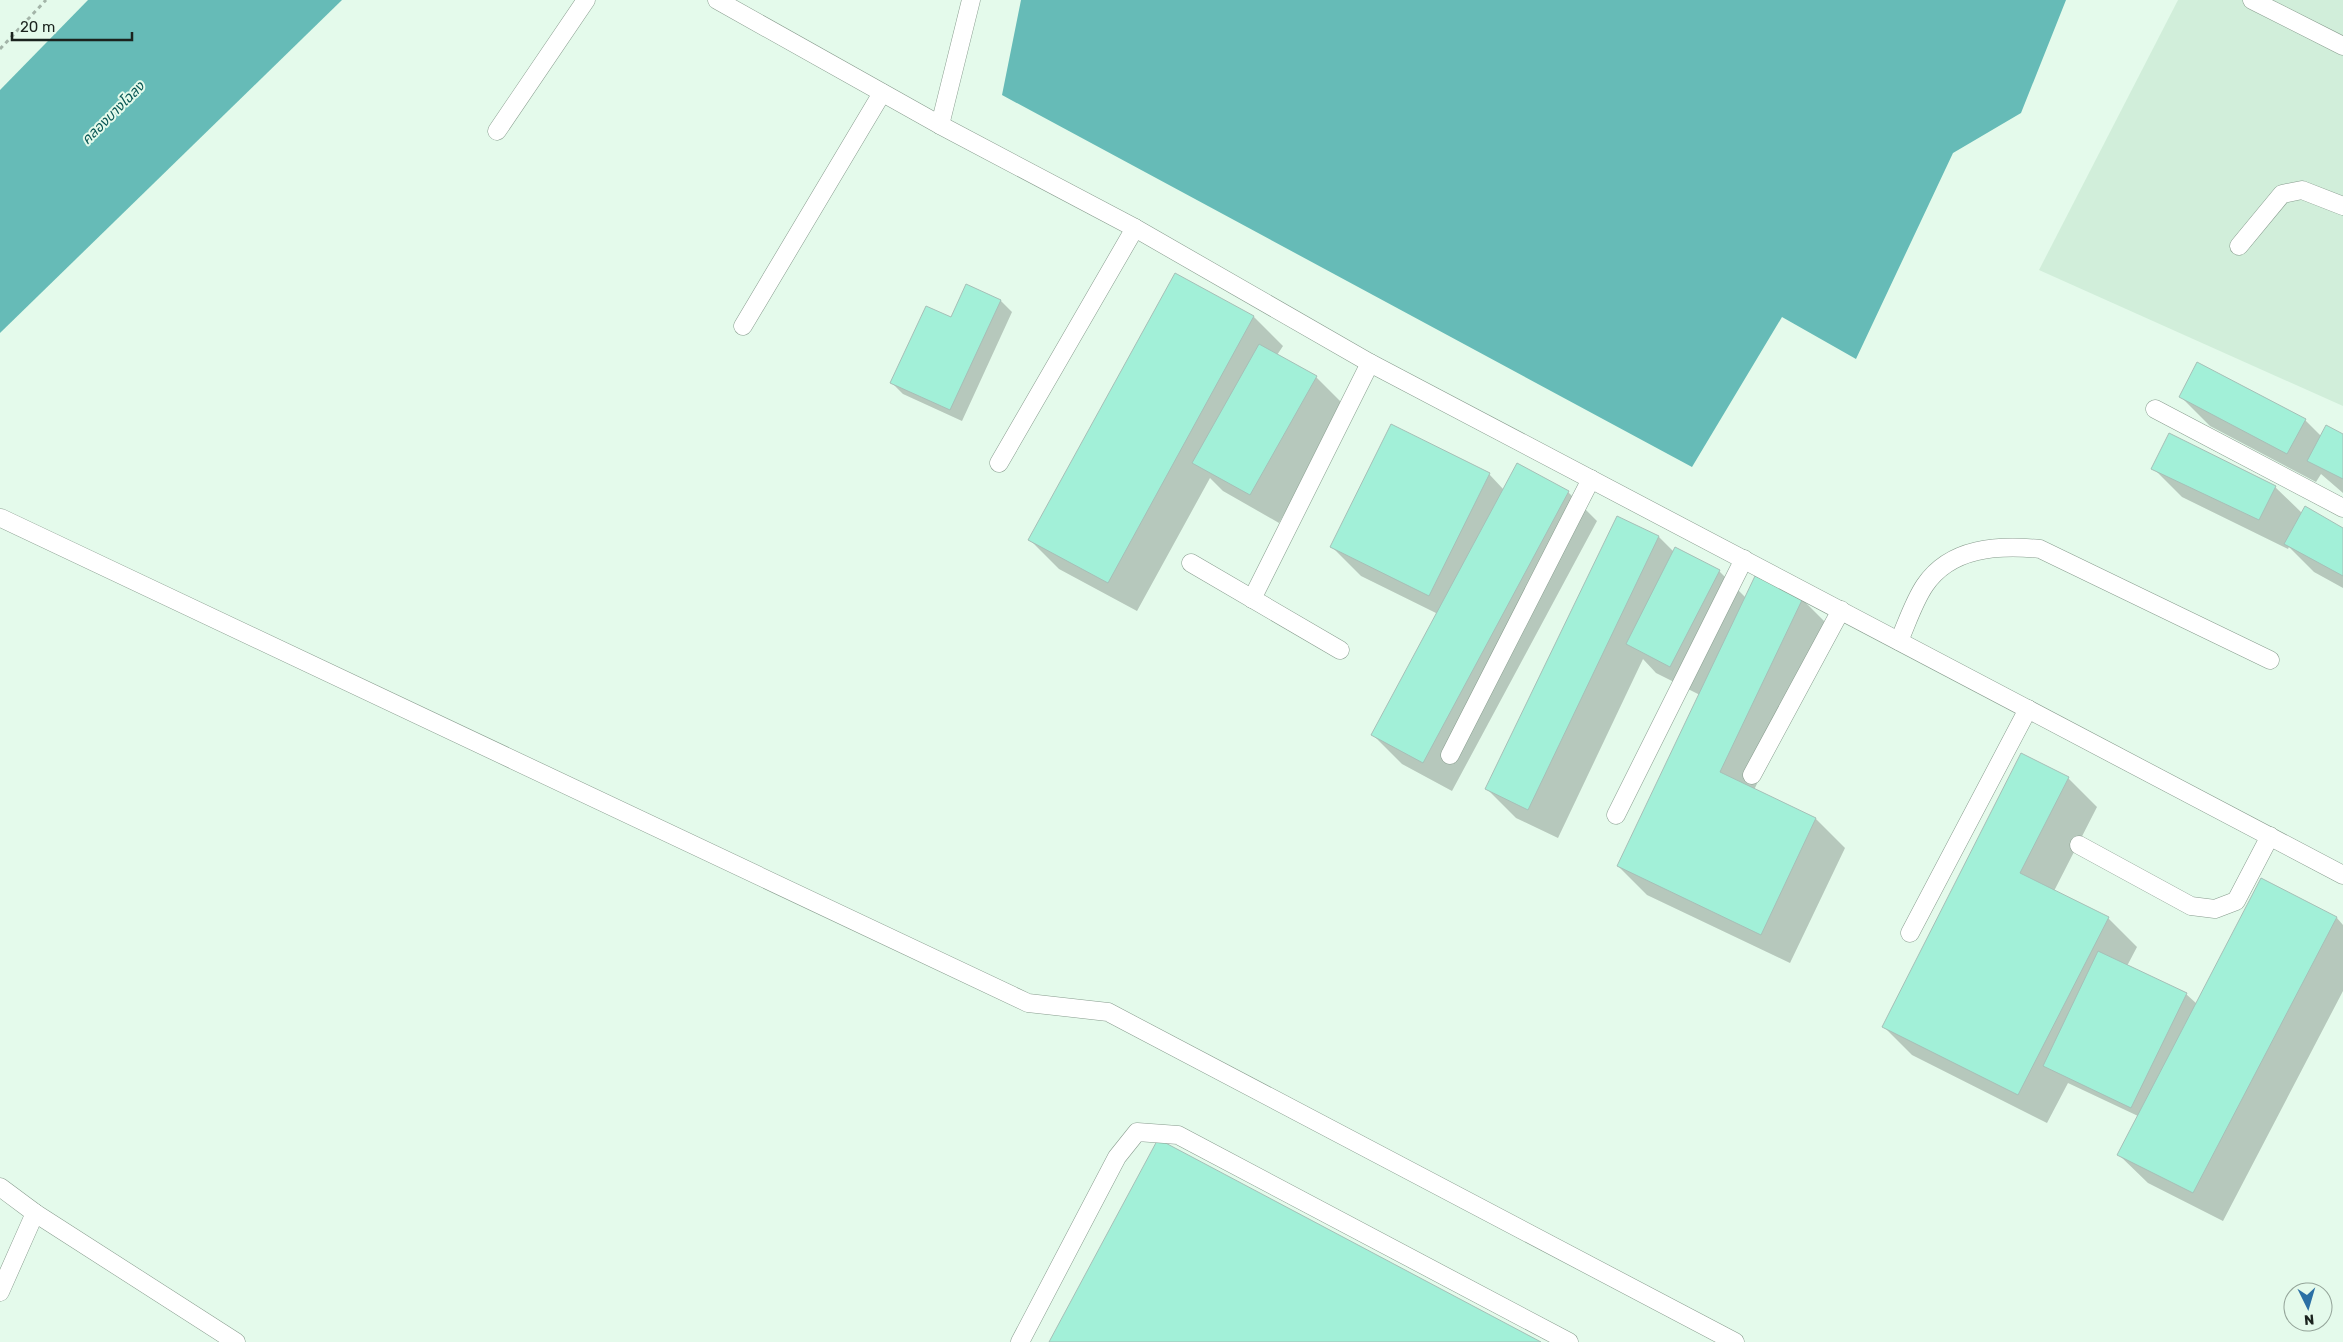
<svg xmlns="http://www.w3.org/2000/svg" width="2343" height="1342" font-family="Rubik,'Noto Sans Thai',sans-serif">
<rect width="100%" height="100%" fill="#e4faeb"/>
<polygon fill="#d1eeda" points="2178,0 2343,0 2343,406 2039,270"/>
<g fill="#66bbb7">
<polygon points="88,0 342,0 0,333 0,90"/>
<polygon points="1021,0 2066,0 2021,113 1953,153 1856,359 1782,317 1692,467 1002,95"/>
</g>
<g fill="#0003">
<polygon points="1175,274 1254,317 1283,346 1277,355 1316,377 1345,406 1279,523 1223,491 1210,478 1137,611 1059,569 1030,540"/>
<polygon points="967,285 1001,301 1012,312 962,421 903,394 892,383 951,319"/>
<polygon points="2181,397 2305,420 2321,436 2343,436 2343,493 2321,474 2316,482 2210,426"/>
<polygon points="2153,468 2275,487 2302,513 2343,529 2343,588 2314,572 2289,547 2288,549 2182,497"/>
<polygon points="1489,474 1504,490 1568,492 1597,521 1452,791 1402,764 1373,735 1438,614 1361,576 1332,547"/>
<polygon points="1617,518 1659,537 1674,552 1719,571 1746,598 1802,599 1831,628 1754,790 1816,819 1845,848 1790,963 1647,895 1618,866 1700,695 1656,673 1643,659 1558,838 1516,818 1487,789"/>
<polygon points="2068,778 2097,807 2054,891 2108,918 2137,947 2127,966 2186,994 2197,1004 2261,880 2337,918 2343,925 2343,991 2223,1221 2148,1183 2118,1154 2138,1116 2068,1083 2047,1123 1912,1055 1883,1026"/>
</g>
<g fill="#a2f0d8" stroke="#a6bfb7">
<polygon points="1175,273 1254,316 1108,583 1028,540"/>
<polygon points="966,284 1001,300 950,410 890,383 926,306 951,317"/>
<polygon points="1259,344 1317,376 1250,495 1192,463"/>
<polygon points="2197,362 2306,419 2287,454 2179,397"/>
<polygon points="1391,424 1490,473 1429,596 1330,547"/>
<polygon points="2326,425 2343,434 2343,479 2307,461"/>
<polygon points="2169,433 2276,486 2259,520 2151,469"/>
<polygon points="1517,463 1569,491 1423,763 1371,735"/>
<polygon points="2305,506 2343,528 2343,576 2284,544"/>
<polygon points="1617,516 1659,536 1528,810 1485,789"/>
<polygon points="1675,547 1720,570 1670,667 1626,644"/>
<polygon points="1755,576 1803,598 1720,772 1816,818 1761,935 1617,866"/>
<polygon points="2021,753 2069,777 2020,873 2109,917 2018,1095 1882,1027"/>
<polygon points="2261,878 2337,917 2193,1193 2117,1155"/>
<polygon points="2098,951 2187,993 2131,1108 2043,1066"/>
<polygon points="1158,1139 1541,1342 1049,1342"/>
</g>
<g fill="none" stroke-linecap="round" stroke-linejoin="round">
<g stroke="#889c8e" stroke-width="19">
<g id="lane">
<polyline points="717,0 940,125 1135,228 1370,363 2343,875"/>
<polyline points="2252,0 2343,46"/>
<polyline points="940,125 971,0"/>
<polyline points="497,131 586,0"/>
<polyline points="2239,246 2282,194 2302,190 2343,206"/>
<polyline points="743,326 882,93"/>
<polyline points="2155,409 2343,508"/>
<polyline points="999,463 1135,228"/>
<polyline points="1,518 1028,1003 1108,1012 1735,1342"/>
<polyline points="1191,563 1340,650"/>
<polyline points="1252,599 1370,363"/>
<path d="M1899,641C1907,623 1914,601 1925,585C1951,547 1998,545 2040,549L2270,660"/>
<polyline points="1450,755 1591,479"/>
<polyline points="1752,775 1841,610"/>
<polyline points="1616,815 1744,559"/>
<polyline points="2079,845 2191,906 2215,909 2236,901 2270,836"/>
<polyline points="1910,933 2028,709"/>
<polyline points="0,1187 35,1213 236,1342"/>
<polyline points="0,1292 35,1213"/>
<polyline points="1020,1342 1117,1157 1137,1132 1178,1135 1569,1342"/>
</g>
</g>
<polyline stroke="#a3b4a8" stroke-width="3" stroke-dasharray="4 4" stroke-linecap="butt" points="0,49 46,0"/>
<use href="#lane" stroke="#fff" stroke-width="18"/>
</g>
<g text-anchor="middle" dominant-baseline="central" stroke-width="4" stroke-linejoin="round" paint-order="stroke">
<g font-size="14" font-style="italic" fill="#075553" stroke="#e4faeb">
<text transform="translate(113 113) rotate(-45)">คลองบางโฉลง</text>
</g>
</g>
<g transform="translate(2308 1307) rotate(175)"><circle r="24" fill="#e4faeb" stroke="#94a499"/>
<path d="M0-4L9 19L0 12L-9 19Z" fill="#2b70a5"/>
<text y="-8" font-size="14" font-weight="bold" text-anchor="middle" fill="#1b231e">N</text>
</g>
<path d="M12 32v8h120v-8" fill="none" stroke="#1b231e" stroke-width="2.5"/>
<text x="20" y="32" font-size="15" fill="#1b231e" stroke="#e4faeb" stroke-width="4" paint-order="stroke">20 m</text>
</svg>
